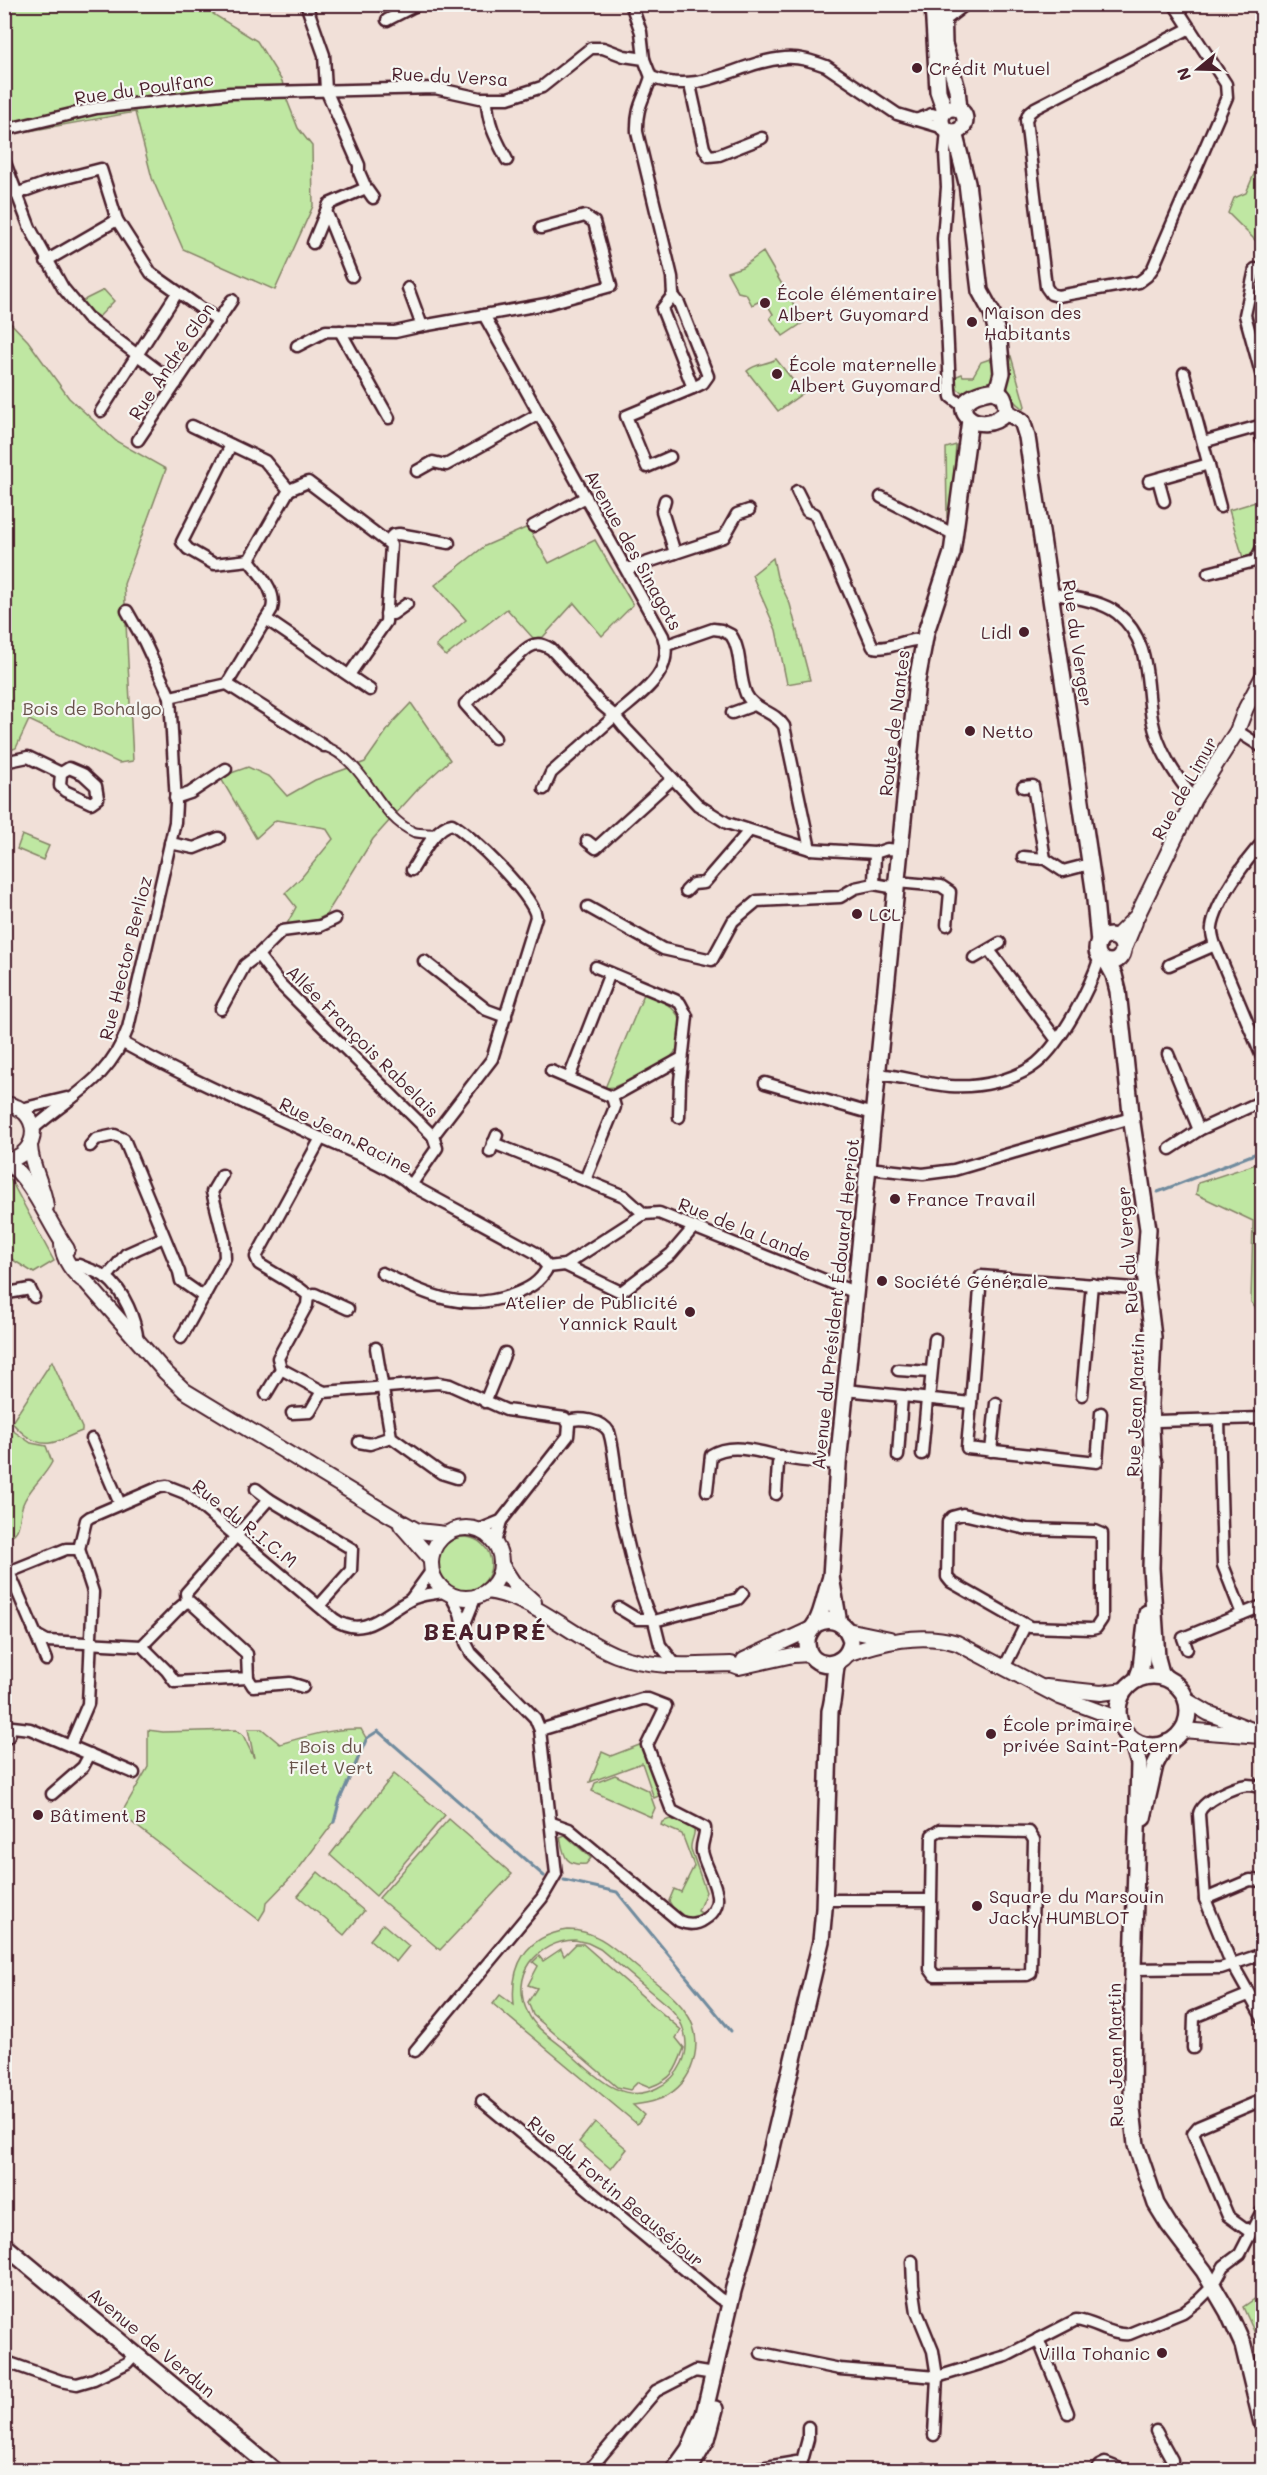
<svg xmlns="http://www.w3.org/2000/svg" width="1267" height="2475" font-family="Mali,sans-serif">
<rect width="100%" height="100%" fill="#f1e0d8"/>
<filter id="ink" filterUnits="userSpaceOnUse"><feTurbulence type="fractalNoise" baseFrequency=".0167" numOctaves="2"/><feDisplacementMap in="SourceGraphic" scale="12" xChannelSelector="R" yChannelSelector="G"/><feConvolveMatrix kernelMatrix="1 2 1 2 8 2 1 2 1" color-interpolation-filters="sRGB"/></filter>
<g filter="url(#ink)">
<g fill="#bfe7a2" stroke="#848366" stroke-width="1.5" fill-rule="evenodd">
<polygon points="5,5 215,5 213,14 257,41 282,81 287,100 298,128 312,146 313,206 275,290 183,249 152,178 135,112 7,135 5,129"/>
<polygon points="1262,155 1262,247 1228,213 1234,198 1246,193"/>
<polygon points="763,252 804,322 783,336 770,318 773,314 764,299 752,305 746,294 738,292 727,272 742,267"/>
<polygon points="104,290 114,301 96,320 80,304 86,299"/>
<polygon points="5,317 28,341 69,398 116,441 166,469 124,584 133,761 119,763 29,720 16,748 5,752"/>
<path d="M1007,356H1011L1025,406L1023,409C1001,393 1007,382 1007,356Z"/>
<path d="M776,359L803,393L778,411L747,371C756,363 766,365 776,359Z"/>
<polygon points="990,359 992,362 997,361 993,380 963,393 955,387 952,378 962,374 963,376 973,376 981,362"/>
<polygon points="956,445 951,515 947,517 946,448"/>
<polygon points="1262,500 1262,541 1254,556 1243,558 1229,510"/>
<polygon points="528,527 549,563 595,540 633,605 602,636 574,603 543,637 533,638 507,609 446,656 436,646 466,620 435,585 485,546"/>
<polygon points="773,558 777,577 790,604 810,680 787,684 776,630 752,575"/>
<polygon points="411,703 450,760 419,788 373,839 326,915 311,923 287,924 296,907 285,893 301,878 333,839 326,828 276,820 256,838 220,777 248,767 270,777 287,796 315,780 365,762 393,722"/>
<polygon points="22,835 49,846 43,860 17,849"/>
<path d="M644,994C677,1003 698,1029 669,1059C655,1073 631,1079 614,1087L605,1088Z"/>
<polygon points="1262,1162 1262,1317 1251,1302 1253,1221 1196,1194 1198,1183"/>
<polygon points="5,1175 8,1175 54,1261 34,1273 5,1255"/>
<path d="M52,1361L82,1428V1431C60,1439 48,1452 25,1435C20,1431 15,1427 12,1422Z"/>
<path d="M9,1428L31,1443L46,1446L52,1462C44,1478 29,1488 23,1504C18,1517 23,1537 4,1537V1434Z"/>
<circle cx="464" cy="1564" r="27"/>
<path d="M248,1729H262L280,1744C306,1736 334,1728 361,1729L366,1738L357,1764L340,1799L334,1822L297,1871L266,1903L265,1910L259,1920L121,1814L148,1767V1730L163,1732L236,1730L243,1735L254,1758Z"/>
<polygon points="642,1744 661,1795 654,1798 642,1763 590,1782 602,1752 611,1756"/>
<polygon points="394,1774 445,1815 376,1896 330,1855"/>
<polygon points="615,1775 649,1791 655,1808 651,1817 592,1791 595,1783"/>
<polygon points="449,1819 512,1874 440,1950 379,1898"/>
<path d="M670,1819L694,1828C696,1835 690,1841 691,1849L706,1892L698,1911L705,1915C689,1925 677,1917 669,1901L674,1889L681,1892L694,1866L682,1834L661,1825L662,1822Z"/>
<path d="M565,1835L591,1858L586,1864C564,1866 564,1855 560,1837Z"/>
<polygon points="318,1872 364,1911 344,1935 298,1896"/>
<polygon points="383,1924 409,1946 396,1962 370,1940"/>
<path d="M568,1930C598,1930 616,1950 638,1968C654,1982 673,1994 685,2011C705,2038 696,2078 668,2095C657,2102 645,2103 633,2105L644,2115L637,2124L493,2004L500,1995L514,2005C510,1966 525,1936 568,1930ZM575,1940L588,1943L600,1949L670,2008C684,2022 691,2044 682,2063C677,2074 668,2083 657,2088C621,2107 592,2072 567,2051C554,2039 535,2029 528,2013C509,1976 537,1941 575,1940Z"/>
<path d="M576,1944H583L681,2030L676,2038L684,2048C676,2070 673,2079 650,2087L638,2082L630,2090L617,2087L533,2015L528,2002L537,1988L528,1985L538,1966L533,1962L539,1956L543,1961L561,1949L564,1956Z"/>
<polygon points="595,2122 627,2149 611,2169 579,2142"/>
<polygon points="1262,2294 1262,2337 1257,2338 1243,2307"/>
</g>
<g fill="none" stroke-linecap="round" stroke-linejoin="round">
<g stroke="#708b9e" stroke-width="3">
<polyline points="1158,1192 1262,1151"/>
<polyline points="334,1822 340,1799 367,1738 378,1731 544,1876"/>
<polyline points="564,1880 617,1892 731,2031"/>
</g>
<g stroke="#4a1f2b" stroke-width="12">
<path id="pedestrian" d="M324,746C367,761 376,816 414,832C420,834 430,833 437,834"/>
</g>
<g stroke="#4a1f2b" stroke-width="15">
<g id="minor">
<polyline points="306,4 324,55 326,90 359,165 359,172 366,188 329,204 313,243"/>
<polyline points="631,4 641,32 644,59"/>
<polyline points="1174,4 1226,84 1227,97 1153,268 1147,276 1139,282 1058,296 1051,294 1046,287 1026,120 1029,113 1035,108 1190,28"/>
<polyline points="387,20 418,4"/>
<polyline points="944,21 966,4"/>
<path d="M651,77C644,100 636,106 637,132L672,277L673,295L662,309L693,388L626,416L647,467L670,457"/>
<polyline points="690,85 704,148 709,156 719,155 762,138"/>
<path d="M487,99C487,123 496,139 507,160"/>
<polyline points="916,120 932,114 942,117"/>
<path d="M4,130L97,108L230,93L435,88L480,98H508L542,87L591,48H603L624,56L644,59L651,77C702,97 736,62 785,58C800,57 812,61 826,66L897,114L944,128"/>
<polyline points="947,130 945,153 947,187 943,239 950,390 951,397 964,407"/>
<polyline points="4,160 30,228 63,288 87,317 176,384"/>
<polyline points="366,188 373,198"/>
<polyline points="16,194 46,183 101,169 117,220 151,273 219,321"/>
<polyline points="326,211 352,276"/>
<polyline points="46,261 117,220"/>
<polyline points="1255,269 1245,315 1262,377"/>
<path d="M408,288L422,326L484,315L663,636C676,673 640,694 615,716L623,726L698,805L727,823L810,849L875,853L887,849L900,850"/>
<polyline points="673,295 679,303 708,376 703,383 693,388"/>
<polyline points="484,315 546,304 611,286 594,222 585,216 541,228"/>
<polyline points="340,331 389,418"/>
<polyline points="297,346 326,331 395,332 422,326"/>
<polyline points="1184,373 1220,507"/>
<polyline points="101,411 177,293"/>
<polyline points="1262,425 1259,426 1262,440"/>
<polyline points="138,440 232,300"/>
<polyline points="1203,442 1259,426"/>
<polyline points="231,445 182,542 188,549 214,564 249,560"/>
<polyline points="417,471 433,462 446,465 539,414"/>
<polyline points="1158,479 1164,501"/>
<polyline points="1149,481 1209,464"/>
<polyline points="289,490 308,482 391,545 386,622 349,675"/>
<path d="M797,491L807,511L815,514L873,647C890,651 906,637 924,640"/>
<polyline points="881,497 955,535"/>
<polyline points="665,500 662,511 675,553"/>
<polyline points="533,526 586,497"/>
<polyline points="387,541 393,535 399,534 449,543"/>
<polyline points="627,569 724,537 737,514 749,510"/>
<polyline points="1208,573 1255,561 1262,548"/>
<path d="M1051,593C1072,598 1100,600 1117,613C1152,641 1145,681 1152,719C1158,750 1175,775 1194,799"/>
<polyline points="386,614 393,614 407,604"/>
<polyline points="266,619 370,690"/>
<path d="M667,645L713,629L721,630L731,635C742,651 738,675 746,694C753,710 775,711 784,726L810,849"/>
<polyline points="227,684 324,746"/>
<path d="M170,697L227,684L272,609C277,591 260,575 249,560L289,490L265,461L192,426"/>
<polyline points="732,713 754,705"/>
<polyline points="1237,731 1262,747"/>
<path d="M495,738L465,704L525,650C535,642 541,643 551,649L602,705L615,716L551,773L544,789"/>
<polyline points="4,762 28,757 61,773"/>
<polygon points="69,768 83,774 96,786 98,798 91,803 65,791 60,786 61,773"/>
<polyline points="1023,787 1033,786 1045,859"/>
<polyline points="175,798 190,793 226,769"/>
<polyline points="587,841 596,848 672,779"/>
<polyline points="170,843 194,848 219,838"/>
<polyline points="1023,857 1045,859 1063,871 1090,864"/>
<polyline points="897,882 941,886 950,892 947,925"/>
<polyline points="874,884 875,853"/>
<polyline points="686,891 693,884 704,883 749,831"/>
<polyline points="588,907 663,949 712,960 733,921 757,901 840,897 855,888 874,884 896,888"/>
<polyline points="335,919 320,926 282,931 258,955 281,985 433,1136"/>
<path d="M1215,945C1213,938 1211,933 1212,927C1215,903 1246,860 1262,843"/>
<polyline points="989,950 1056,1039"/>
<polyline points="974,958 1000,943"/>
<polyline points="424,961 487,1010 506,1017"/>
<polyline points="1169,965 1215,945 1262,1057"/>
<polyline points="596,967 675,1000 680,1003 687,1016 680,1081 679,1117"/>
<polyline points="221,1009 245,965 258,955"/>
<path d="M123,1043C185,1077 249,1105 314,1135C342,1148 389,1165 411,1185L536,1253L548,1267"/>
<polyline points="1168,1054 1199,1130"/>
<polyline points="551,1071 612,1097"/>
<path d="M877,1074C902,1076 925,1084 950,1086C978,1088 1015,1081 1037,1063C1062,1042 1090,988 1100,957"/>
<polyline points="569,1078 610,973"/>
<polyline points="765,1083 873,1114"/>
<polyline points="612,1097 682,1058"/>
<polyline points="21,1109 67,1098"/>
<path d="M33,1129C72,1094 109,1081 128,1028L175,822L176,803L170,697L144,641L127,611"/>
<polyline points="321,1138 256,1257 259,1264 299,1288 308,1295 307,1305 278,1358 281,1369 324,1392 438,1383 450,1385 506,1410 565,1418 569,1425 568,1436 501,1521 479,1530"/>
<polyline points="493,1143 624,1196 644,1214 659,1213 854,1292"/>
<polyline points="90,1146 96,1139 115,1135 124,1139 179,1272 181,1281 204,1297"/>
<polyline points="1170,1149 1199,1130 1262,1101"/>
<polyline points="490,1152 497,1135"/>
<polyline points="868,1168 923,1174 954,1170 1131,1118"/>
<polyline points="585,1180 615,1107 612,1097"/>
<path d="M411,1185L437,1148L433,1136L492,1059L536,917C535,897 470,834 452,824C434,827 421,857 412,870"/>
<path d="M76,1265H79C88,1269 98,1272 106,1277C125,1292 135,1319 138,1341"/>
<polyline points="565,1265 621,1292 671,1254 694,1227"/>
<polyline points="548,1267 565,1265 644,1214"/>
<path d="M382,1273C426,1294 462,1313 512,1295C528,1289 540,1283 548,1267"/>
<polyline points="106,1278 126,1254 164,1237"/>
<polyline points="308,1295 315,1294 348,1309"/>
<polyline points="4,1297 8,1293 30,1289 34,1297"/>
<polyline points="181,1338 225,1258 224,1239 212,1192 222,1175"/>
<polyline points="376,1348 391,1437 441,1473 457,1478"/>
<polyline points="898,1370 931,1372"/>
<polyline points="845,1390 971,1403 981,1276 1146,1289"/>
<polyline points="266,1394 281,1369"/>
<polyline points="1082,1395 1092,1284"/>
<polyline points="929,1399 935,1339"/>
<polyline points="485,1402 505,1353"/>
<polyline points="971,1403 967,1448 1097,1462 1101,1413"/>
<polyline points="292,1413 310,1412 322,1391"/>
<polyline points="1219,1419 1223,1565 1242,1614"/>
<path d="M568,1421C580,1417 602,1420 609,1432C615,1451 615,1472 618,1492C620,1511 642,1614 654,1621"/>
<polyline points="1157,1421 1262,1418"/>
<polyline points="92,1439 120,1504"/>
<polyline points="359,1442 370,1444 391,1437"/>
<polyline points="991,1451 996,1403"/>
<polyline points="922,1454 927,1399"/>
<polyline points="898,1456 902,1396"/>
<polyline points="256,1489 269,1499"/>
<path d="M707,1491L711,1455C732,1441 764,1453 786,1458C803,1462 821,1462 838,1464"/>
<polyline points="776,1494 778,1464 781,1456"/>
<polygon points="963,1514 1027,1529 1095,1531 1102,1534 1102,1619 1096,1628 1091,1629 1030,1627 951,1582 947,1577 948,1522 952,1517"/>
<polyline points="495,1543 501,1521"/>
<polyline points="79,1549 66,1549 9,1572 36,1635 47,1641 142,1646"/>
<polyline points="411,1599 432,1570"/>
<polyline points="187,1602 186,1593 269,1499 352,1549 351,1570 319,1606"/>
<polygon points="190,1602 247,1654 248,1678 175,1682 167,1671 142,1646 179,1608 185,1603"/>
<polyline points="619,1608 637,1619 650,1619"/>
<polyline points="464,1626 476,1596"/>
<polyline points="36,1635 46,1660"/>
<polyline points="1187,1649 1183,1638 1262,1606"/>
<polyline points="676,1665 660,1645 654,1621 738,1599 743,1593"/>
<polyline points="1004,1668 1025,1626"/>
<polyline points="248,1678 253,1686 290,1683 303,1687"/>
<polyline points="4,1726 30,1729 134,1773"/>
<path d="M540,1730L642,1699H648L666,1706L647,1745L672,1811L705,1828C706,1836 701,1843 702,1851C706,1873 732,1902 705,1919C697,1925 688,1925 679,1921L569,1829L552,1823"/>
<polyline points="4,1740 9,1736 11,1727"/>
<path d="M70,1746L88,1704L93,1592L79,1549L86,1520L90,1517L160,1487L167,1486L185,1493L334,1619C364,1640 385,1613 410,1600C421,1594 435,1593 447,1592"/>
<path d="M1262,1788C1258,1787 1253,1785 1248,1785C1235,1786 1201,1801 1199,1814L1205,1899L1229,1958L1262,2017"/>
<polyline points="52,1794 83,1767 90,1754"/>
<polyline points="1205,1899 1250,1880 1262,1881"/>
<polyline points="825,1900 931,1900 930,1969 935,1976 1027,1975 1031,1973 1034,1840 1029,1832 940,1830 932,1835 931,1900"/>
<polyline points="1133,1969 1221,1968 1262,1954"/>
<polyline points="1193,2048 1194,2017 1248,1995"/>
<polyline points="415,2051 542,1898 556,1874 540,1730 535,1718 471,1653 466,1643 460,1613 450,1594"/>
<polyline points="482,2101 719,2298 731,2305"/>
<polyline points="1250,2232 1228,2216 1193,2133 1198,2127 1262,2100"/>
<polyline points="912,2261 913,2285 917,2312 933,2351 937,2377 934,2435"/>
<polyline points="1038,2339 1068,2413"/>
<path d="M761,2353L840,2369L937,2377L1006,2356L1076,2320C1095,2322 1111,2336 1129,2334L1183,2312L1199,2300L1213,2286L1224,2266L1240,2254L1262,2211"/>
<polyline points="4,2361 61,2381 77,2384 94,2379 127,2363 135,2354"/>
<polyline points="1156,2431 1172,2460 1172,2470"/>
<polyline points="589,2470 656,2391 695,2371 714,2374"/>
<polyline points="748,2470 802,2461 808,2439 808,2427"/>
<polyline points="923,2470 924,2469"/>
<polyline points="1096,2470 1099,2466 1105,2463 1123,2470"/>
</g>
</g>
<g stroke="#4a1f2b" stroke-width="18">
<g id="tertiary">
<polyline points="1116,937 1137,916 1194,799 1237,731 1246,708 1262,678"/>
<polyline points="1123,951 1135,922"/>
<path d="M4,1104C42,1107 43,1156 4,1161"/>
<path d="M30,1146C31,1168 44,1186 46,1207"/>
<path d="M6,1161C34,1182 47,1221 67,1249"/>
<path d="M62,1244C62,1258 74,1275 86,1282L165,1372L185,1391L393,1517L418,1531L446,1534"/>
<polyline points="401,1525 431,1559"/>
<circle cx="466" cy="1563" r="35"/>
<polyline points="501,1564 514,1584 534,1602"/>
<path d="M487,1591C536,1598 571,1637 616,1655C652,1669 693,1665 731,1664L739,1667L793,1655L810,1654"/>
<polyline points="847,1630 890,1639"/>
<path d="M847,1654C882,1642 920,1632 957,1643L1060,1697L1119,1719"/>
<polyline points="744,1660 811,1629"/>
<polyline points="1046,1687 1101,1693 1125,1690"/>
<polyline points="1186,1700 1208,1713 1262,1734"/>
<polyline points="1182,1730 1261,1736"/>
</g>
</g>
<g stroke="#4a1f2b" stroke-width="20">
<g id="secondary">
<polyline points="933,4 938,91 945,111"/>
<polyline points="943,4 944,44 957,89 959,109"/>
<circle cx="953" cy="120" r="12"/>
<polyline points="954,132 967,183 980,291 992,313 999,341 1002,373 997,392"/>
<path d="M991,391C1003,392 1006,401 1006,412C980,442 934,401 991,391Z"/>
<polyline points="1006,412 1022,421 1027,437 1094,889 1099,943"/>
<circle cx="1110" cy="949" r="13"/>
<polyline points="1107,962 1114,975 1118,991 1132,1123 1148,1229 1145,1272 1153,1337 1150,1404 1153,1471"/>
<polyline points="1154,1462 1151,1568 1157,1658 1161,1673 1166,1678"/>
<polyline points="839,1623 831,1577 838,1464 917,681 926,632 952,553 970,420"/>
<path d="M816,1624C832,1615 848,1624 851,1642C847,1670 809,1671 807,1644C806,1634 812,1630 816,1623C823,1612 826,1590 831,1577"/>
<circle cx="1153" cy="1711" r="35"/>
<polyline points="1137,1679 1141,1668 1147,1613"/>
<polyline points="1132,1740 1139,1764 1133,1969 1132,2109 1136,2145 1156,2204 1169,2225 1204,2271 1228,2312 1243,2345 1262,2423"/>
<polyline points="1143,1818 1155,1765 1166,1743"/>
<polyline points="4,2245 274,2470"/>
<path d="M674,2470L689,2449L704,2414L733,2291L763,2186L821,1941L824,1909L830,1711C835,1695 833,1679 837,1662"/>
<polyline points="689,2470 707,2439 715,2409"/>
</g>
</g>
<use href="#pedestrian" stroke="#f6f6f2" stroke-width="8"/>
<use href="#minor" stroke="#f6f6f2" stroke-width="10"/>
<use href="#tertiary" stroke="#f6f6f2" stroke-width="14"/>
<use href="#secondary" stroke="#f6f6f2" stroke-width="15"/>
</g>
</g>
<g fill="#4a1f2b" stroke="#f6f6f2" stroke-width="2">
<circle cx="917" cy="68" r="6"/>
<circle cx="765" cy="303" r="6"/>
<circle cx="972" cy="322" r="6"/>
<circle cx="777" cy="374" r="6"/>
<circle cx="1024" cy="632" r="6"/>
<circle cx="970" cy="731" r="6"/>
<circle cx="857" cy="914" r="6"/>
<circle cx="895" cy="1199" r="6"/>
<circle cx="882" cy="1281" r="6"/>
<circle cx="690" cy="1312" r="6"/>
<circle cx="991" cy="1734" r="6"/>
<circle cx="38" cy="1815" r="6"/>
<circle cx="977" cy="1906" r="6"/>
<circle cx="1162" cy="2353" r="6"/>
</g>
<g text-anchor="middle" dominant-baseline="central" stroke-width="4.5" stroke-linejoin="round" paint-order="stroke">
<g font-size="18" fill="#4a1f2b" stroke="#f6f6f2" text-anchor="start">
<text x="929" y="68">Crédit Mutuel</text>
<text x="777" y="293">École élémentaire<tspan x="777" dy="21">Albert Guyomard</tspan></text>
<text x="984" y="312">Maison des<tspan x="984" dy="21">Habitants</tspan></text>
<text x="789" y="364">École maternelle<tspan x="789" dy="21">Albert Guyomard</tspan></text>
<text x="1012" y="632" text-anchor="end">Lidl</text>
<text x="982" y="731">Netto</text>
<text x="869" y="914">LCL</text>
<text x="907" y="1199">France Travail</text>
<text x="894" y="1281">Société Générale</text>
<text x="678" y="1302" text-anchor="end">Atelier de Publicité<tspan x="678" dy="21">Yannick Rault</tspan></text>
<text x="1003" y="1724">École primaire<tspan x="1003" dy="21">privée Saint-Patern</tspan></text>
<text x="50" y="1815">Bâtiment B</text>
<text x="989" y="1896">Square du Marsouin<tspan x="989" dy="21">Jacky HUMBLOT</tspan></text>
<text x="1150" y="2353" text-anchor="end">Villa Tohanic</text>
</g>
<g font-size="18" fill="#4a1f2b" stroke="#f6f6f2">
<text transform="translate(450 76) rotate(3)">Rue du Versa</text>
<text transform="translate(144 88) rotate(-8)">Rue du Poulfanc</text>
<text transform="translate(171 361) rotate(-56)">Rue André Glon</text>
<text transform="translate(634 550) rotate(61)">Avenue des Sinagots</text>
<text transform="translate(1078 643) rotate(82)">Rue du Verger</text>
<text transform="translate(894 723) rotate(-83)">Route de Nantes</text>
<text transform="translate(1184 788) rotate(-61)">Rue de Limur</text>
<text transform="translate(125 958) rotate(-76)">Rue Hector Berlioz</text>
<text transform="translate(363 1041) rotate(45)">Allée François Rabelais</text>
<text transform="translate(346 1135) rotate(27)">Rue Jean Racine</text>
<text transform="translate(745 1229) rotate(22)">Rue de la Lande</text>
<text transform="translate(1127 1250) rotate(-94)">Rue du Verger</text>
<text transform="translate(835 1304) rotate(-84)">Avenue du Président Édouard Herriot</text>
<text transform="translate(1135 1405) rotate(-88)">Rue Jean Martin</text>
<text transform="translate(245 1523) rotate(39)">Rue du R.I.C.M</text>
<text transform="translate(1115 2055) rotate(-91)">Rue Jean Martin</text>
<text transform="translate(616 2191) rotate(40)">Rue du Fortin Beauséjour</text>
<text transform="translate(152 2342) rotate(40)">Avenue de Verdun</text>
</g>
<g font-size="18" fill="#675149" stroke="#f6f6f2">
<text x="92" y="708">Bois de Bohalgo</text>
<text x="331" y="1746">Bois du<tspan x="331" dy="21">Filet Vert</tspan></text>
</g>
<g font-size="24" font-weight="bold" letter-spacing="1.5" fill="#4a1f2b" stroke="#f6f6f2">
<text x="485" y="1630">BEAUPRÉ</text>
</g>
</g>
<rect width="1267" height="2475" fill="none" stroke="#f6f6f2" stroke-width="24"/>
<rect x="12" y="12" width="1243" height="2451" fill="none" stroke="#4a1f2b" stroke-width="2" filter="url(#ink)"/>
<g transform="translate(1198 69) rotate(251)" stroke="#f6f6f2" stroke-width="4.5" paint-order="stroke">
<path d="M0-4.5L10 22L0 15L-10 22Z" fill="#4a1f2b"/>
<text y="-9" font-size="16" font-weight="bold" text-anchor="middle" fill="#4a1f2b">N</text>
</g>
</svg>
